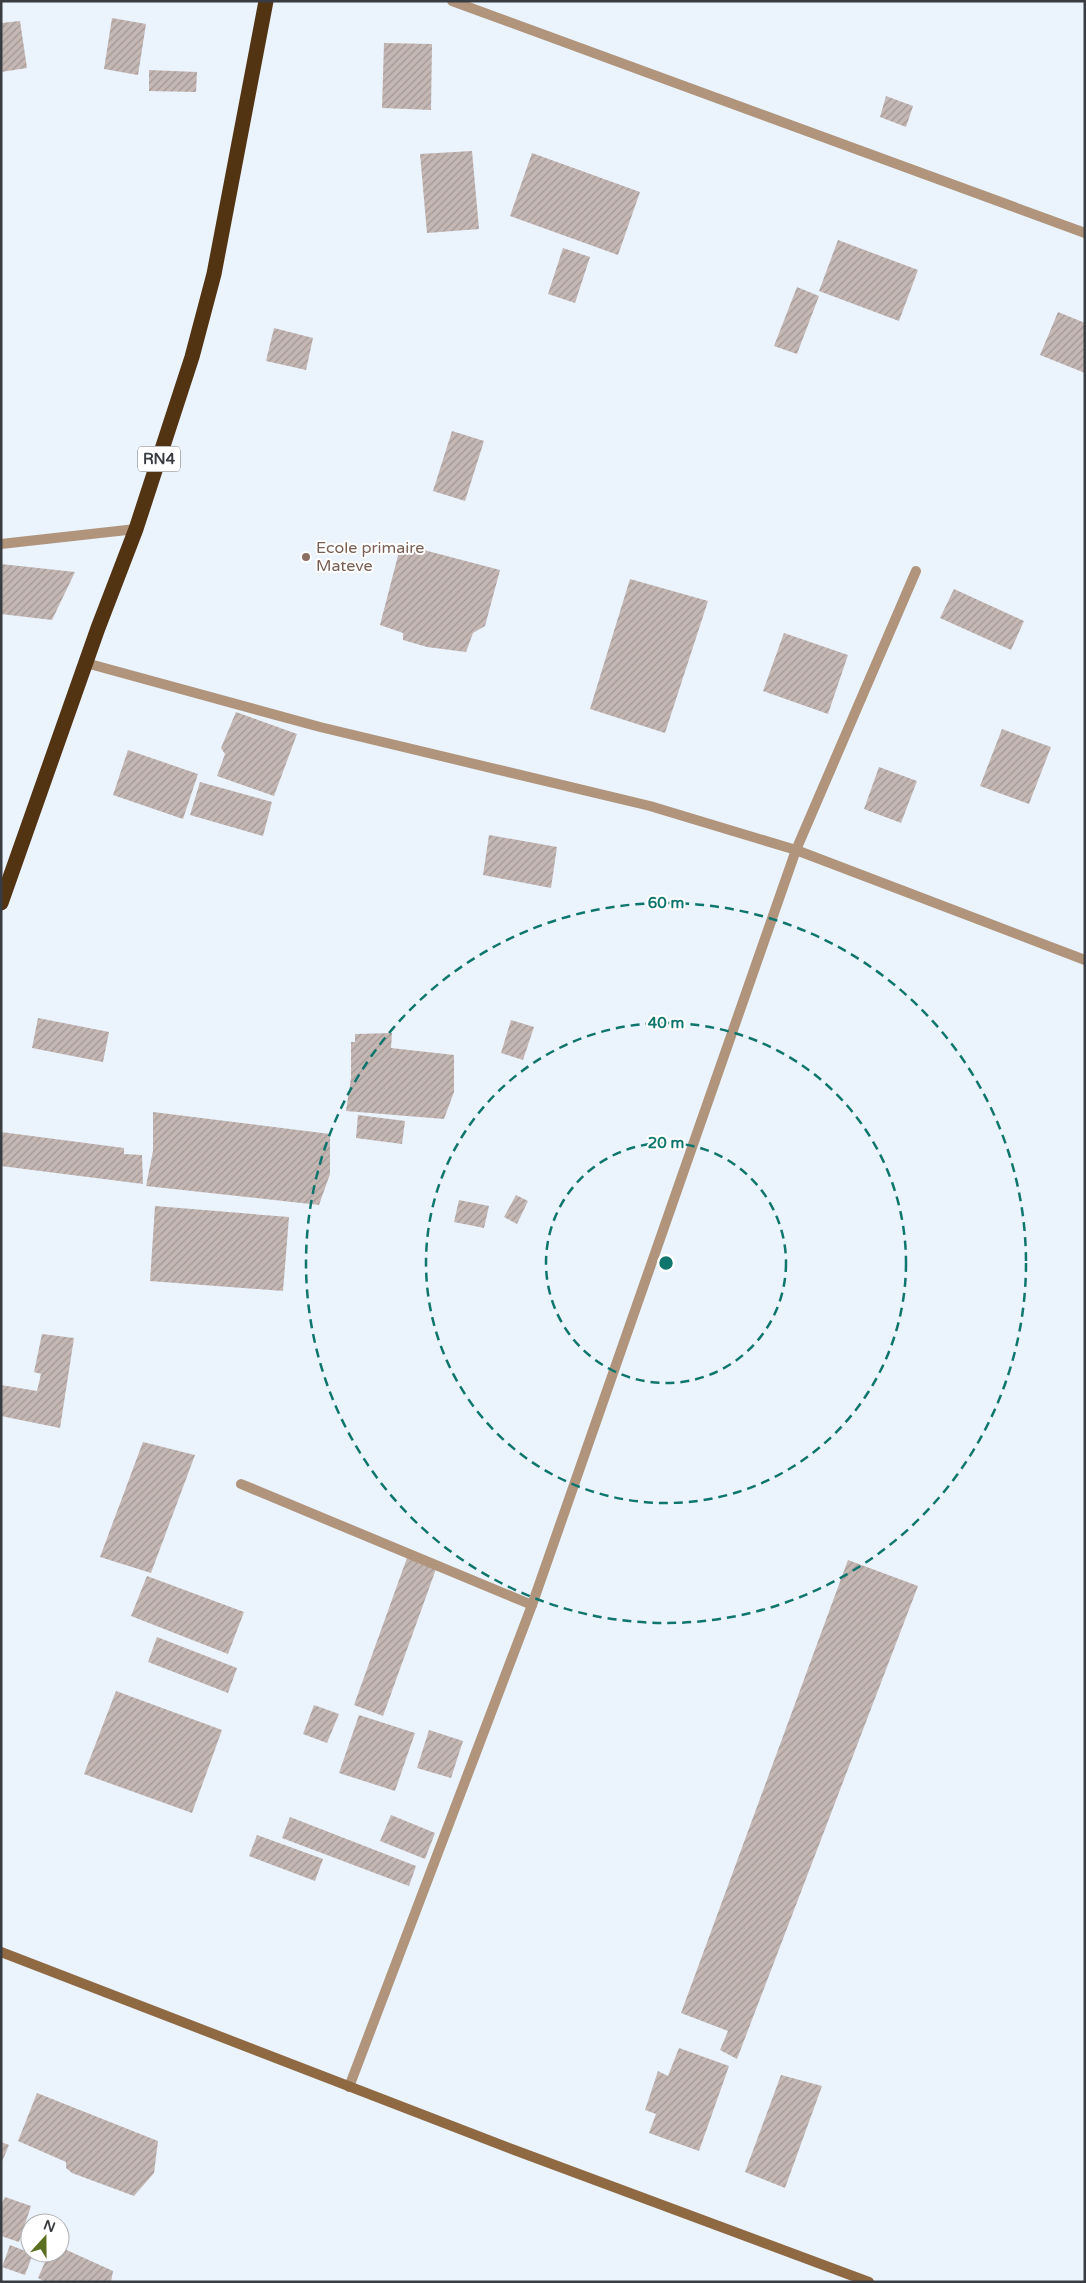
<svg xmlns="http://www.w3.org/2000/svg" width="1086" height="2283" font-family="'Varela Round',sans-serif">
<defs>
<pattern id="building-hatch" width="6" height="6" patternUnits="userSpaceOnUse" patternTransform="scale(1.25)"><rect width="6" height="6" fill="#c5b8b4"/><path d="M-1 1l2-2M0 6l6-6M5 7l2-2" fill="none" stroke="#a19794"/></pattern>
</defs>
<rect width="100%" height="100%" fill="#ebf3fd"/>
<g fill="url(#building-hatch)">
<polygon points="112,18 146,24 138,75 104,69"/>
<polygon points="20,21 27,68 1,72 1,23"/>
<polygon points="384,43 432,44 431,110 382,108"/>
<polygon points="149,70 197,72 196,92 149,91"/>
<polygon points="886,96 913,106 906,127 880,117"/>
<polygon points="472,151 479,229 427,233 420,154"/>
<polygon points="532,153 640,192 618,255 510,216"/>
<polygon points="838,240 918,270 899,321 819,291"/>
<polygon points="563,248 590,257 575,303 548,294"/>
<polygon points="797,287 819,296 797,354 774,346"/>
<polygon points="1058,312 1085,323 1085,373 1040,355"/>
<polygon points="274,328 313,338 306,370 266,361"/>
<polygon points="452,431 484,441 465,501 433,491"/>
<polygon points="401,544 500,570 485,626 473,633 466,652 427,647 403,640 403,633 380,625"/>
<polygon points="1,564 75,572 52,620 1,614"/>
<polygon points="630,579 708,601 665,733 590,709"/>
<polygon points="954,589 1024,621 1011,650 940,618"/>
<polygon points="784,633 848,655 828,714 763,691"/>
<polygon points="236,712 297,734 274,796 217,776 225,754 221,748"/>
<polygon points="1002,729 1051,747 1029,804 980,786"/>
<polygon points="128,750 198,774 183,819 113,795"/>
<polygon points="879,767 917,781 901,823 864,809"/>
<polygon points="200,782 272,802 263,836 190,815"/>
<polygon points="489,835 557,847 551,888 483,875"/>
<polygon points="38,1018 109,1032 103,1062 32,1048"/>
<polygon points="511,1020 534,1027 523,1060 501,1053"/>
<polygon points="392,1033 391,1048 454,1055 454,1092 444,1119 346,1111 351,1078 351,1042 355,1042 355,1034"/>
<polygon points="153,1112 330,1134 330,1174 319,1205 146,1186 153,1151"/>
<polygon points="358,1115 405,1121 402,1144 356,1138"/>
<polygon points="1,1132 124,1148 124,1154 142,1155 143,1184 1,1166"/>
<polygon points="516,1195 528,1201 517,1224 504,1217"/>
<polygon points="459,1200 489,1206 484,1228 454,1222"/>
<polygon points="155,1206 289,1217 283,1291 150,1281"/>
<polygon points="42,1334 74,1338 60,1428 1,1416 1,1385 37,1391 41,1374 34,1372"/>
<polygon points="143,1442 195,1455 151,1573 100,1557"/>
<polygon points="407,1558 436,1569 383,1716 354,1705"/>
<polygon points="848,1560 918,1586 737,2059 720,2050 728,2031 681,2013"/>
<polygon points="147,1576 244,1612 228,1654 131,1616"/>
<polygon points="157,1637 237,1668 228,1693 148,1662"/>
<polygon points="116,1691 222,1730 192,1813 84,1774"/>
<polygon points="314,1705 339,1714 327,1743 303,1734"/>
<polygon points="359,1715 415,1733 395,1791 339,1773"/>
<polygon points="429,1730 463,1741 451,1778 417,1768"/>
<polygon points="391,1815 435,1833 425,1859 380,1841"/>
<polygon points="290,1817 416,1866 409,1886 282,1838"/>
<polygon points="257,1835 323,1859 315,1881 249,1856"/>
<polygon points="679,2048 729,2066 699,2151 649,2133 656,2114 645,2110 658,2071 668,2076"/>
<polygon points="781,2075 822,2086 785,2188 745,2172"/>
<polygon points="37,2093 158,2141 154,2173 134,2196 72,2173 66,2168 66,2162 18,2141"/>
<polygon points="1,2142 9,2145 1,2164"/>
<polygon points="5,2197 31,2206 19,2242 1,2236 1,2206"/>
<polygon points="10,2245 33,2254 25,2275 2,2267"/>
<polygon points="60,2247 113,2271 111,2282 46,2282 38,2278 49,2253 60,2253"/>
</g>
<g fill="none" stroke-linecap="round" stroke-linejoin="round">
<g stroke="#b0957c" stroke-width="10">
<polyline points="452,1 1085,233"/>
<polyline points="1,544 136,529"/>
<polyline points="86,663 320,727 650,806 796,850 1085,960"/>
<polyline points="241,1484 532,1605"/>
<polyline points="349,2087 532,1605 796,850 916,571"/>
</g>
<polyline stroke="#8e6942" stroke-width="10" points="1,1952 517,2151 869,2282"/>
<polyline stroke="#523412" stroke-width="15" points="1,903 98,628 136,529 192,357 214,274 266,1"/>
</g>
<g fill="none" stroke="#0f766e" stroke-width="2.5" stroke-dasharray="9 6">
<circle cx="666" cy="1263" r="120"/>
<circle cx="666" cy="1263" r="240"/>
<circle cx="666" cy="1263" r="360"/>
</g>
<circle fill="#8d6e63" stroke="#fff" stroke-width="2" cx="306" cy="557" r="5"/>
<g text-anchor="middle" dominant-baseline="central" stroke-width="4" stroke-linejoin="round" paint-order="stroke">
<rect fill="#fff" stroke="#74777a" stroke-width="1" x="138" y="446.5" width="42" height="25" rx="4"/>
<g font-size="15" font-weight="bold" fill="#393d41">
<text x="159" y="459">RN4</text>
</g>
<g font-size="16" fill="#785e54" stroke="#fff" text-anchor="start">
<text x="316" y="548">Ecole primaire<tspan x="316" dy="18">Mateve</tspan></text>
</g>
</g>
<circle cx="666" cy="1263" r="8" fill="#0f766e" stroke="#fff" stroke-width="2.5"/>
<g font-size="15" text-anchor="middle" font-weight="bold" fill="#0f766e" stroke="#fff" stroke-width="4" stroke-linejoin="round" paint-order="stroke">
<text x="666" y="908">60 m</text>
<text x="666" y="1028">40 m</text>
<text x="666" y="1148">20 m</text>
</g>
<rect width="1086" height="2283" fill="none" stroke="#393d41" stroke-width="5"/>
<g transform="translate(45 2238) rotate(21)"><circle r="24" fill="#ffffff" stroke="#b0b1b3"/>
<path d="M0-4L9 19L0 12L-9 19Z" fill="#5a6f1f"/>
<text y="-8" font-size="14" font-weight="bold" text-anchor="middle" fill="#393d41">N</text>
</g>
</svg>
